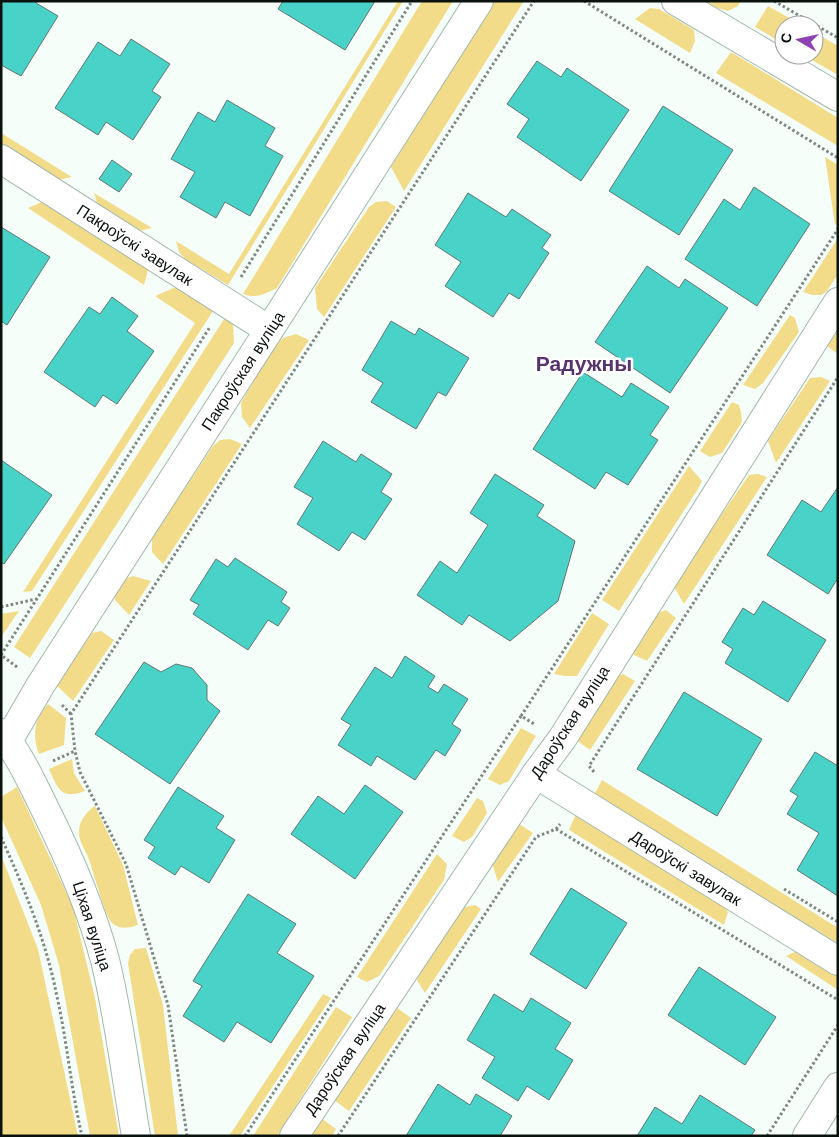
<svg xmlns="http://www.w3.org/2000/svg" width="839" height="1137" font-family="'Work Sans',sans-serif">
<rect width="100%" height="100%" fill="#f5fef8"/>
<g fill="#f3dc89">
<polygon points="398,1 403,1 228,285 185,259 179,252 176,241 229,274"/>
<path d="M422,1H453L277,288C265,294 256,299 243,294Z"/>
<polygon points="495,1 524,1 404,191 391,167"/>
<polygon points="706,1 741,1 738,6 728,11 717,8"/>
<polygon points="768,6 802,25 784,25 784,44 755,27"/>
<polygon points="650,8 659,9 694,30 695,41 690,53 635,19"/>
<polygon points="814,32 838,46 838,75 803,55 814,55"/>
<polygon points="731,52 838,118 838,146 716,73"/>
<polygon points="1,133 72,177 58,180 1,144"/>
<polygon points="825,157 838,165 838,221 835,225"/>
<polygon points="94,193 152,228 139,231 98,206"/>
<polygon points="387,201 396,207 324,317 317,309 315,288 369,207 376,202"/>
<polygon points="42,202 148,270 144,285 28,208"/>
<polygon points="838,238 838,274 827,291 821,295 812,295 803,292"/>
<polygon points="176,287 213,311 32,591 23,592 195,323 155,296"/>
<polygon points="790,315 795,318 799,332 763,383 755,389 743,385"/>
<polygon points="226,316 233,321 234,343 30,658 14,647"/>
<polygon points="838,331 838,354 827,346"/>
<polygon points="296,334 309,340 250,428 242,417 241,403 272,349 283,338"/>
<polygon points="821,377 830,381 776,463 768,441 810,378"/>
<polygon points="732,402 739,405 741,412 742,422 722,453 710,457 700,451"/>
<polygon points="230,439 242,444 163,564 152,552 152,538 213,446 220,440"/>
<polygon points="689,466 702,481 698,489 619,611 602,600"/>
<polygon points="758,474 767,477 684,604 673,585 749,475"/>
<polygon points="133,576 151,581 129,615 115,600 114,592 124,579"/>
<polygon points="666,610 676,618 647,661 634,655 634,648 658,613"/>
<polygon points="19,611 1,637 1,614"/>
<polygon points="592,613 609,624 577,676 565,676 554,674"/>
<polygon points="101,631 114,640 73,701 56,685 92,633"/>
<polygon points="623,674 635,681 590,750 576,740 613,679"/>
<path d="M48,704L66,718L64,745L39,754C32,736 34,718 48,704Z"/>
<polygon points="521,728 536,736 509,781 500,785 488,779"/>
<path d="M72,759L74,773L85,791C61,800 58,789 49,769Z"/>
<polygon points="602,780 838,928 838,943 593,797"/>
<polygon points="17,787 73,907 95,998 119,1136 90,1136 59,965 41,905 1,817 1,797"/>
<polygon points="477,798 483,801 487,813 472,837 464,842 452,836"/>
<path d="M95,806L123,865L138,925C129,928 120,930 112,923C105,916 93,870 88,857C85,850 78,839 79,831C80,820 86,812 95,806Z"/>
<polygon points="576,814 721,903 728,912 724,925 569,830"/>
<polygon points="516,822 533,833 498,882 493,866 496,855"/>
<polygon points="437,854 447,864 444,880 379,976 367,982 357,977"/>
<polygon points="1,855 38,949 78,1136 1,1136"/>
<polygon points="475,905 481,909 425,993 417,980 420,972 456,913 465,907"/>
<polygon points="146,948 163,1005 178,1136 155,1136 128,963 130,955 135,949"/>
<polygon points="799,950 838,974 838,990 786,956"/>
<polygon points="323,994 331,998 240,1136 229,1136"/>
<polygon points="336,1007 352,1017 277,1136 253,1136"/>
<polygon points="396,1007 411,1018 349,1111 334,1100"/>
<polygon points="321,1118 336,1129 332,1136 310,1136"/>
</g>
<g fill="#49d3c8" stroke="#5e7875">
<polygon points="1,1 36,1 36,3 58,16 21,76 1,65"/>
<polygon points="283,1 375,1 345,50 278,9"/>
<polygon points="131,39 170,64 152,91 161,97 133,140 106,122 98,135 55,108 98,42 120,56"/>
<polygon points="537,61 561,77 567,68 629,110 581,181 517,137 529,119 507,104"/>
<polygon points="227,100 275,128 265,146 283,156 250,216 225,202 216,218 180,197 195,172 171,159 198,112 215,122"/>
<polygon points="663,106 733,150 679,235 609,191"/>
<polygon points="112,160 132,174 119,192 99,179"/>
<polygon points="754,187 810,224 757,306 685,259 724,199 740,210"/>
<polygon points="468,193 506,217 512,209 551,235 542,248 549,253 519,299 509,293 493,317 445,286 461,262 435,245"/>
<polygon points="1,227 50,257 7,325 1,321"/>
<polygon points="647,266 679,288 685,279 728,308 670,393 595,342"/>
<polygon points="112,297 138,316 127,331 154,351 117,404 103,395 95,407 44,372 89,307 100,314"/>
<polygon points="391,321 415,335 419,328 469,358 446,396 438,392 416,429 371,402 383,383 362,370"/>
<polygon points="583,372 622,397 631,383 669,407 650,435 658,440 628,485 606,472 595,489 533,449"/>
<polygon points="323,441 356,462 361,454 392,474 381,492 392,499 365,540 352,532 339,551 297,524 313,498 294,487"/>
<polygon points="1,460 52,495 4,564 1,562"/>
<polygon points="495,474 544,505 537,516 575,541 558,601 510,641 469,615 462,625 417,595 440,561 457,573 488,525 470,513"/>
<polygon points="838,487 838,578 828,594 767,555 802,500 821,512"/>
<polygon points="235,558 287,592 281,602 290,608 278,626 268,620 248,650 193,614 199,605 190,600 216,559 228,567"/>
<polygon points="763,601 826,640 788,702 725,663 733,649 722,642 743,608 754,615"/>
<polygon points="405,656 435,676 428,687 438,693 444,684 468,699 452,724 461,730 445,756 436,750 415,780 377,756 371,766 338,745 351,725 341,719 375,667 392,678"/>
<polygon points="144,662 161,672 176,664 192,668 207,685 207,700 220,711 170,784 95,734"/>
<polygon points="684,692 762,739 717,816 637,769"/>
<polygon points="815,752 838,766 838,896 797,870 819,833 787,814 798,796 790,791"/>
<polygon points="365,785 403,812 355,879 291,834 318,796 344,814"/>
<polygon points="178,787 224,816 216,828 235,840 209,883 181,866 175,875 148,858 155,847 144,840"/>
<polygon points="571,888 627,923 586,989 530,954"/>
<polygon points="248,894 296,924 277,953 314,976 271,1043 237,1022 224,1042 183,1016 202,986 193,981"/>
<polygon points="699,967 776,1017 745,1065 668,1015"/>
<polygon points="494,994 523,1012 531,998 571,1023 555,1049 573,1060 549,1100 527,1086 518,1101 482,1078 495,1057 467,1040"/>
<polygon points="438,1084 470,1105 476,1094 512,1116 500,1136 406,1136"/>
<polygon points="700,1095 755,1130 751,1136 637,1136 655,1107 682,1124"/>
</g>
<g fill="none" stroke-linecap="round" stroke-linejoin="round">
<g stroke="#a4b9ab" stroke-width="30">
<g id="minor">
<polyline points="676,1 838,97"/>
<polyline points="1,159 269,330"/>
<path d="M1,733C20,755 32,783 45,809C69,857 91,908 105,960C119,1017 126,1077 136,1136"/>
<polyline points="8,741 40,686 282,310 479,1"/>
<polyline points="536,774 838,961"/>
<polyline points="294,1136 536,774 562,739 838,302"/>
<polyline points="807,1136 838,1087"/>
</g>
</g>
<g stroke="#7e8781" stroke-width="3" stroke-dasharray="2.5 2.5" stroke-linecap="butt">
<polyline points="584,1 838,158"/>
<polyline points="774,1 838,38"/>
<polyline points="241,277 412,1"/>
<polyline points="1,607 36,599"/>
<polyline points="17,667 1,655 210,327"/>
<polyline points="62,705 71,714"/>
<polyline points="521,716 838,229"/>
<polyline points="53,761 75,751"/>
<polyline points="594,772 589,766 838,377"/>
<polyline points="556,829 838,1000"/>
<path d="M1,837C24,888 45,938 56,992C67,1040 71,1089 82,1136"/>
<polyline points="784,889 838,922"/>
<polyline points="187,1136 168,1005 126,864 80,772 75,751 71,714 534,1"/>
<polyline points="245,1136 521,716 536,725"/>
<polyline points="338,1136 536,837 556,829 560,824"/>
<polyline points="767,1136 838,1025"/>
</g>
<use href="#minor" stroke="#fff" stroke-width="28"/>
</g>
<g text-anchor="middle" dominant-baseline="central" stroke-width="5" stroke-linejoin="round" paint-order="stroke">
<g font-size="16" fill="#0a120d" stroke="#fff">
<text transform="translate(135 245) rotate(33)">Пакроўскі завулак</text>
<text transform="translate(243 371) rotate(-57)">Пакроўская вуліца</text>
<text transform="translate(570 722) rotate(-57)">Дароўская вуліца</text>
<text transform="translate(686 868) rotate(32)">Дароўскі завулак</text>
<text transform="translate(92 926) rotate(72)">Ціхая вуліца</text>
<text transform="translate(345 1059) rotate(-56)">Дароўская вуліца</text>
</g>
<g font-size="21" font-weight="bold" fill="#57336b" stroke="#fff">
<text x="584" y="363">Радужны</text>
</g>
</g>
<rect width="839" height="1137" fill="none" stroke="#0a120d" stroke-width="5"/>
<g transform="translate(799 40) rotate(279)"><circle r="24" fill="#ffffff" stroke="#9da09e"/>
<path d="M0-4L9 19L0 12L-9 19Z" fill="#8e43b5"/>
<text y="-8" font-size="14" font-weight="bold" text-anchor="middle" fill="#0a120d">С</text>
</g>
</svg>
